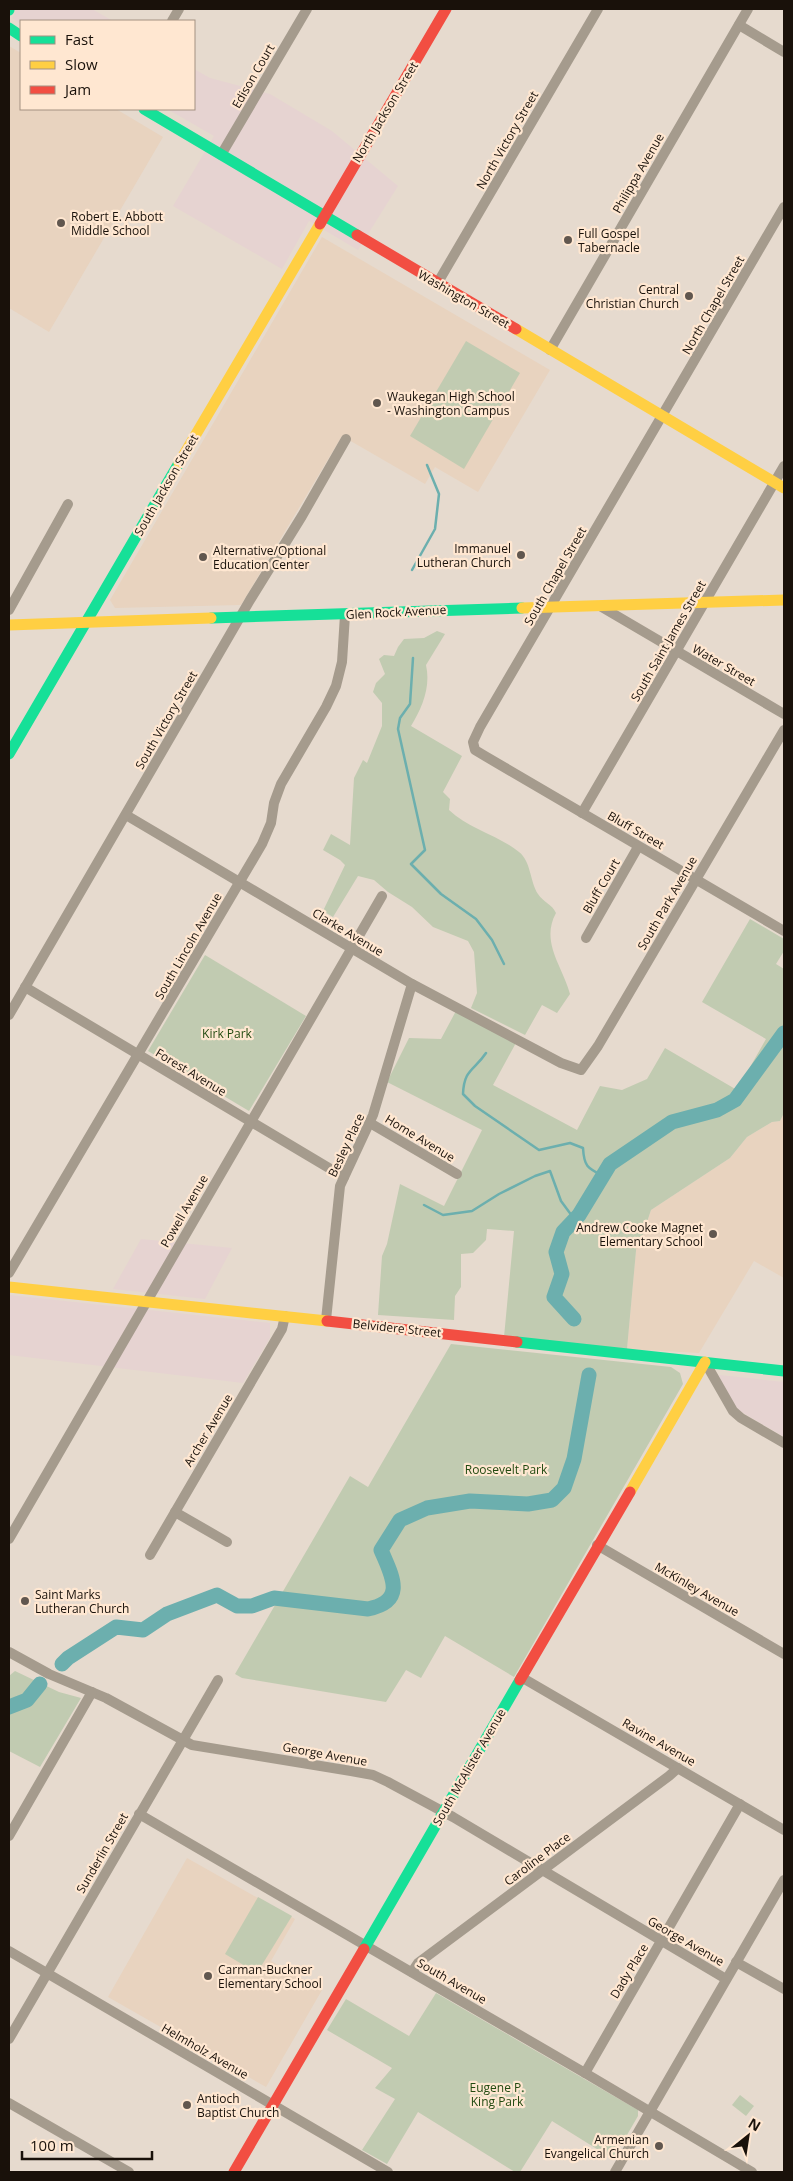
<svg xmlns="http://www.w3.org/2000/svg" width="793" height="2181" font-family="'Open Sans',sans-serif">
<rect width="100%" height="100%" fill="#e6dace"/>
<g fill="#e6d3d1">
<polygon points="17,9 92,9 113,21 21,21 21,24 12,18"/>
<polygon points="194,69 210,78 270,94 332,131 398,186 358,250 309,221 282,269 173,206 214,136 167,109 194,109"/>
<polygon points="141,1239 232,1248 205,1299 113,1289"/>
<polygon points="9,1295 270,1323 270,1338 243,1383 9,1355"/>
<polygon points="719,1375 784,1382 784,1437 738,1410 720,1384"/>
</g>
<g fill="#e8d3bf">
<polygon points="9,46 21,53 21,109 116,109 163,137 49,332 9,308"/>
<polygon points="322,237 550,370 478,492 435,467 425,484 342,436 241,605 115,608 110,600"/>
<polygon points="784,1113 784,1278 754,1261 699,1353 627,1349 637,1240 642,1237 651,1210 730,1158 747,1137 772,1122 780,1121"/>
<polygon points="187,1858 295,1919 271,1961 322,1990 266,2087 108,1997"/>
</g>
<g fill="#c1cbb1">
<polygon points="466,341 520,373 464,469 410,436"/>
<path d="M437,631L445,634L426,665C431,687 422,708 411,726L462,756L443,792L450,799L449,810C469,829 498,835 519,852C531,861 530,882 538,894C543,902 552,904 556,913C540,942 563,967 570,994L557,1013L542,1005L525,1035L471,1008L477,993L474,952L468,941L433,927L412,907L388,892L374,880L358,876L333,917L323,911L345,865L340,860L323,850L331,834L350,845L354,778L363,760L367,763L382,726V703L373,692L376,683L385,674L379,659L384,655L394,656L398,647L404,639L424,638Z"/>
<polygon points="750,919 784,939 784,951 776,964 784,969 784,1113 780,1121 772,1122 747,1137 730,1158 651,1210 642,1237 637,1240 627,1349 504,1337 514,1231 487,1229 486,1240 473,1253 461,1254 461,1287 455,1296 454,1320 378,1315 382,1256 387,1244 400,1184 444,1206 482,1130 387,1082 409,1038 441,1039 457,1009 517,1041 493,1085 577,1130 600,1086 622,1090 647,1079 665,1048 737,1090 766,1039 702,1002"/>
<polygon points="205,955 306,1016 249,1111 148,1051"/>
<polygon points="451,1344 671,1367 680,1373 683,1384 514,1677 445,1636 421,1678 406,1670 386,1702 242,1678 235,1674 350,1476 368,1487"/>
<polygon points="15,1671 59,1692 81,1698 40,1767 9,1751 9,1676"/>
<polygon points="258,1897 292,1916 257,1973 225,1954"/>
<polygon points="436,1993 638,2110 638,2116 613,2159 552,2121 520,2172 515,2172 418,2112 387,2164 362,2150 395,2099 375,2088 392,2068 327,2030 346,1999 409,2036"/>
<polygon points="740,2095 754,2106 746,2116 732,2105"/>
</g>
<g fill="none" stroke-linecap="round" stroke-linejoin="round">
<g stroke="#6cafae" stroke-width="2.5">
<polyline points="412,570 435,529 439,494 427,465"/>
<polyline points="413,658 410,704 400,718 398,729 425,850 411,864 441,894 476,919 492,940 504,964"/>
<path d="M486,1053C474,1071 464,1069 463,1094L475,1106L539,1150L570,1143L583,1148C584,1166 587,1168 603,1176"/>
<polyline points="424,1205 443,1215 472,1211 499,1194 535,1176 550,1171 561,1201 575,1220"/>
</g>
<g stroke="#6cafae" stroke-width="15">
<polyline points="574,1319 554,1297 562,1274 556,1252 563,1232 579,1215 610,1164 672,1122 717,1110 735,1100 784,1033"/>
<path d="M62,1664L68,1658L116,1627L143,1630L167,1614L217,1595L237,1606H252L274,1598L368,1609C407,1601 392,1576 381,1550L400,1520L427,1508L470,1501L528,1504L552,1500L564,1488L574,1459L589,1375"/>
<polyline points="9,1707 27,1700 40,1684"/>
</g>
<g stroke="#a59b8d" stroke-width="10">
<polyline points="172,21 179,9"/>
<polyline points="739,25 784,52"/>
<polyline points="221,155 307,9"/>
<polyline points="784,207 480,727 473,742 475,750 485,756 784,931"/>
<polyline points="437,284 598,9"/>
<polyline points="550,350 748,9"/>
<polyline points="600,606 784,714"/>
<polyline points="9,610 68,504"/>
<polyline points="582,813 784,466"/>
<polyline points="126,815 412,984 561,1063 581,1070 598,1046 784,730"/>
<polyline points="586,938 638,847"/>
<polyline points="25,987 344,1177"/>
<polyline points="9,1015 250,600 302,516 346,439"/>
<polyline points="370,1123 457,1174"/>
<polyline points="9,1273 262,844 271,823 274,803 281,784 326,707 336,686 342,662 345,615"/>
<polyline points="326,1320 340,1186 373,1115 412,984"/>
<polyline points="705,1362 733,1411 741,1418 784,1443"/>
<polyline points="175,1512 227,1542"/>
<polyline points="9,1539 382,896"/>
<polyline points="597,1545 784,1654"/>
<polyline points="150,1555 282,1329 285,1316"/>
<polyline points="9,1652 49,1674 106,1698 192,1745 351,1771 373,1775 388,1782 453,1817 726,1979"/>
<polyline points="521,1677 784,1830"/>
<polyline points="139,1814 585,2073 752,2172"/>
<polyline points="9,1836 92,1692"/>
<polyline points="9,1951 388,2172"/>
<polyline points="736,1962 784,1989"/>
<polyline points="412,1972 418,1963 669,1776 678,1768"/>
<polyline points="9,2039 218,1680"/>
<polyline points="585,2073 740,1804"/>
<polyline points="9,2103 129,2172"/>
<polyline points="615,2172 784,1880"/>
</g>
<g stroke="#16e098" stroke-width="11">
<polyline points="9,9 9,10"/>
<polyline points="9,28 21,36"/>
<polyline points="144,109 357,235"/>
<polyline points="211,618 522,608"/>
<polyline points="9,754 179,463"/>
<polyline points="517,1342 784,1371"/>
<polyline points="364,1949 520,1680"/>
</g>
<g stroke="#ffcf43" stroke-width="11">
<polyline points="516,329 784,488"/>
<polyline points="179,463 320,224"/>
<polyline points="522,608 784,600"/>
<polyline points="9,625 211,618"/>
<polyline points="9,1287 327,1321"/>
<polyline points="630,1492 705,1362"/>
</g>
<g stroke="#f24e42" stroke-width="11">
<polyline points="320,224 446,9"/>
<polyline points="357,235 516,329"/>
<polyline points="327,1321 517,1342"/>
<polyline points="520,1680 630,1492"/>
<polyline points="234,2172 364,1949"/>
</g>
</g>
<g fill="#61574f" stroke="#ffe7d1" stroke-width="2">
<circle cx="61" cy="223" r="5"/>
<circle cx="568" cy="240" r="5"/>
<circle cx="689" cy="296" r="5"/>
<circle cx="377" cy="403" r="5"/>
<circle cx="521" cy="555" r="5"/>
<circle cx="203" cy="557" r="5"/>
<circle cx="713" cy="1234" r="5"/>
<circle cx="25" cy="1601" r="5"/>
<circle cx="208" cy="1976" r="5"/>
<circle cx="187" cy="2105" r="5"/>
<circle cx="659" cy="2146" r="5"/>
</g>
<g text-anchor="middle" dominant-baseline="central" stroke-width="4.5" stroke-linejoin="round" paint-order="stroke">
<g font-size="12" fill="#19110a" stroke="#ffe7d1">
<text transform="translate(253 76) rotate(-60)">Edison Court</text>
<text transform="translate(385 112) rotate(-59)">North Jackson Street</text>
<text transform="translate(507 140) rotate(-60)">North Victory Street</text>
<text transform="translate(638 173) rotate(-60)">Philippa Avenue</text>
<text transform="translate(464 299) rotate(30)">Washington Street</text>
<text transform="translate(713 305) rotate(-60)">North Chapel Street</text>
<text transform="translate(166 485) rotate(-60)">South Jackson Street</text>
<text transform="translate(555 576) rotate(-60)">South Chapel Street</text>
<text transform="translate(396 612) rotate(-3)">Glen Rock Avenue</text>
<text transform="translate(668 641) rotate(-60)">South Saint James Street</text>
<text transform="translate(724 665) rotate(30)">Water Street</text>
<text transform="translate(166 720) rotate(-60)">South Victory Street</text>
<text transform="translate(636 830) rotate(30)">Bluff Street</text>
<text transform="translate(601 886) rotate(-60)">Bluff Court</text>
<text transform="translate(667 903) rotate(-60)">South Park Avenue</text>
<text transform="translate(348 932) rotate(31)">Clarke Avenue</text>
<text transform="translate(188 946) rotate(-60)">South Lincoln Avenue</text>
<text transform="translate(191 1072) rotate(31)">Forest Avenue</text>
<text transform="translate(420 1138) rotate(31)">Home Avenue</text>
<text transform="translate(346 1145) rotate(-65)">Besley Place</text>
<text transform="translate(184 1211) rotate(-60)">Powell Avenue</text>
<text transform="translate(397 1328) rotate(6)">Belvidere Street</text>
<text transform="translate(208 1430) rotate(-59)">Archer Avenue</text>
<text transform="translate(697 1589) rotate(30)">McKinley Avenue</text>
<text transform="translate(659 1742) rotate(30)">Ravine Avenue</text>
<text transform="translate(325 1754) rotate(10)">George Avenue</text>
<text transform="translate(469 1767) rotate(-60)">South McAlister Avenue</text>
<text transform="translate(102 1853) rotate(-60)">Sunderlin Street</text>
<text transform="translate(537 1859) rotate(-37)">Caroline Place</text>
<text transform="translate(686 1941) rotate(30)">George Avenue</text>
<text transform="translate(629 1971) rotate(-59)">Dady Place</text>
<text transform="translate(452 1981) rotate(30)">South Avenue</text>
<text transform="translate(205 2051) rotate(30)">Helmholz Avenue</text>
</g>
<g font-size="12" fill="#19110a" stroke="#ffe7d1" text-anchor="start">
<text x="71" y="216">Robert E. Abbott<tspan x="71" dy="14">Middle School</tspan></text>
<text x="578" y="233">Full Gospel<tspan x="578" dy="14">Tabernacle</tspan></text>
<text x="679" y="289" text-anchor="end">Central<tspan x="679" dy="14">Christian Church</tspan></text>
<text x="387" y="396">Waukegan High School<tspan x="387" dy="14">- Washington Campus</tspan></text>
<text x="511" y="548" text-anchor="end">Immanuel<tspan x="511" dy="14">Lutheran Church</tspan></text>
<text x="213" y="550">Alternative/Optional<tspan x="213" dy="14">Education Center</tspan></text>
<text x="703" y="1227" text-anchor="end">Andrew Cooke Magnet<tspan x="703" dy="14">Elementary School</tspan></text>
<text x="35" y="1594">Saint Marks<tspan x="35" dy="14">Lutheran Church</tspan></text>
<text x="218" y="1969">Carman-Buckner<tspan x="218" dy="14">Elementary School</tspan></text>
<text x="197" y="2098">Antioch<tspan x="197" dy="14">Baptist Church</tspan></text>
<text x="649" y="2139" text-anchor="end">Armenian<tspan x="649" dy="14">Evangelical Church</tspan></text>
</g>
<g font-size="12" fill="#224a10" stroke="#ffe7d1">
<text x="227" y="1033">Kirk Park</text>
<text x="506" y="1469">Roosevelt Park</text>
<text x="497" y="2087">Eugene P.<tspan x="497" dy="14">King Park</tspan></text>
</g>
</g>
<rect width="793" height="2181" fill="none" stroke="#19110a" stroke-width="20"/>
<rect x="20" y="20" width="175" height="90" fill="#ffe7d1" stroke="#a39181"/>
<rect x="30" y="36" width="25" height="8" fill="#16e098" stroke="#a39181"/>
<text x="65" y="45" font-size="15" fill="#19110a">Fast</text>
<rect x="30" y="61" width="25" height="8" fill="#ffcf43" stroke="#a39181"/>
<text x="65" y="70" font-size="15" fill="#19110a">Slow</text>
<rect x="30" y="86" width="25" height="8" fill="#f24e42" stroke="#a39181"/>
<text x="65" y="95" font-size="15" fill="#19110a">Jam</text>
<g transform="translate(748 2136) rotate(30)" stroke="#ffe7d1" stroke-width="4" paint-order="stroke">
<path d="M0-4L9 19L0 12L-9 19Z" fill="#19110a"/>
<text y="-8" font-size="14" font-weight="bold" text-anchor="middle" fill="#19110a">N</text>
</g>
<path d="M22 2151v8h130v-8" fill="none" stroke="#19110a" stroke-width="2.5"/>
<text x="30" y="2151" font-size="15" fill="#19110a" stroke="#ffe7d1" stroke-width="4" paint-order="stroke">100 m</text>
</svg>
